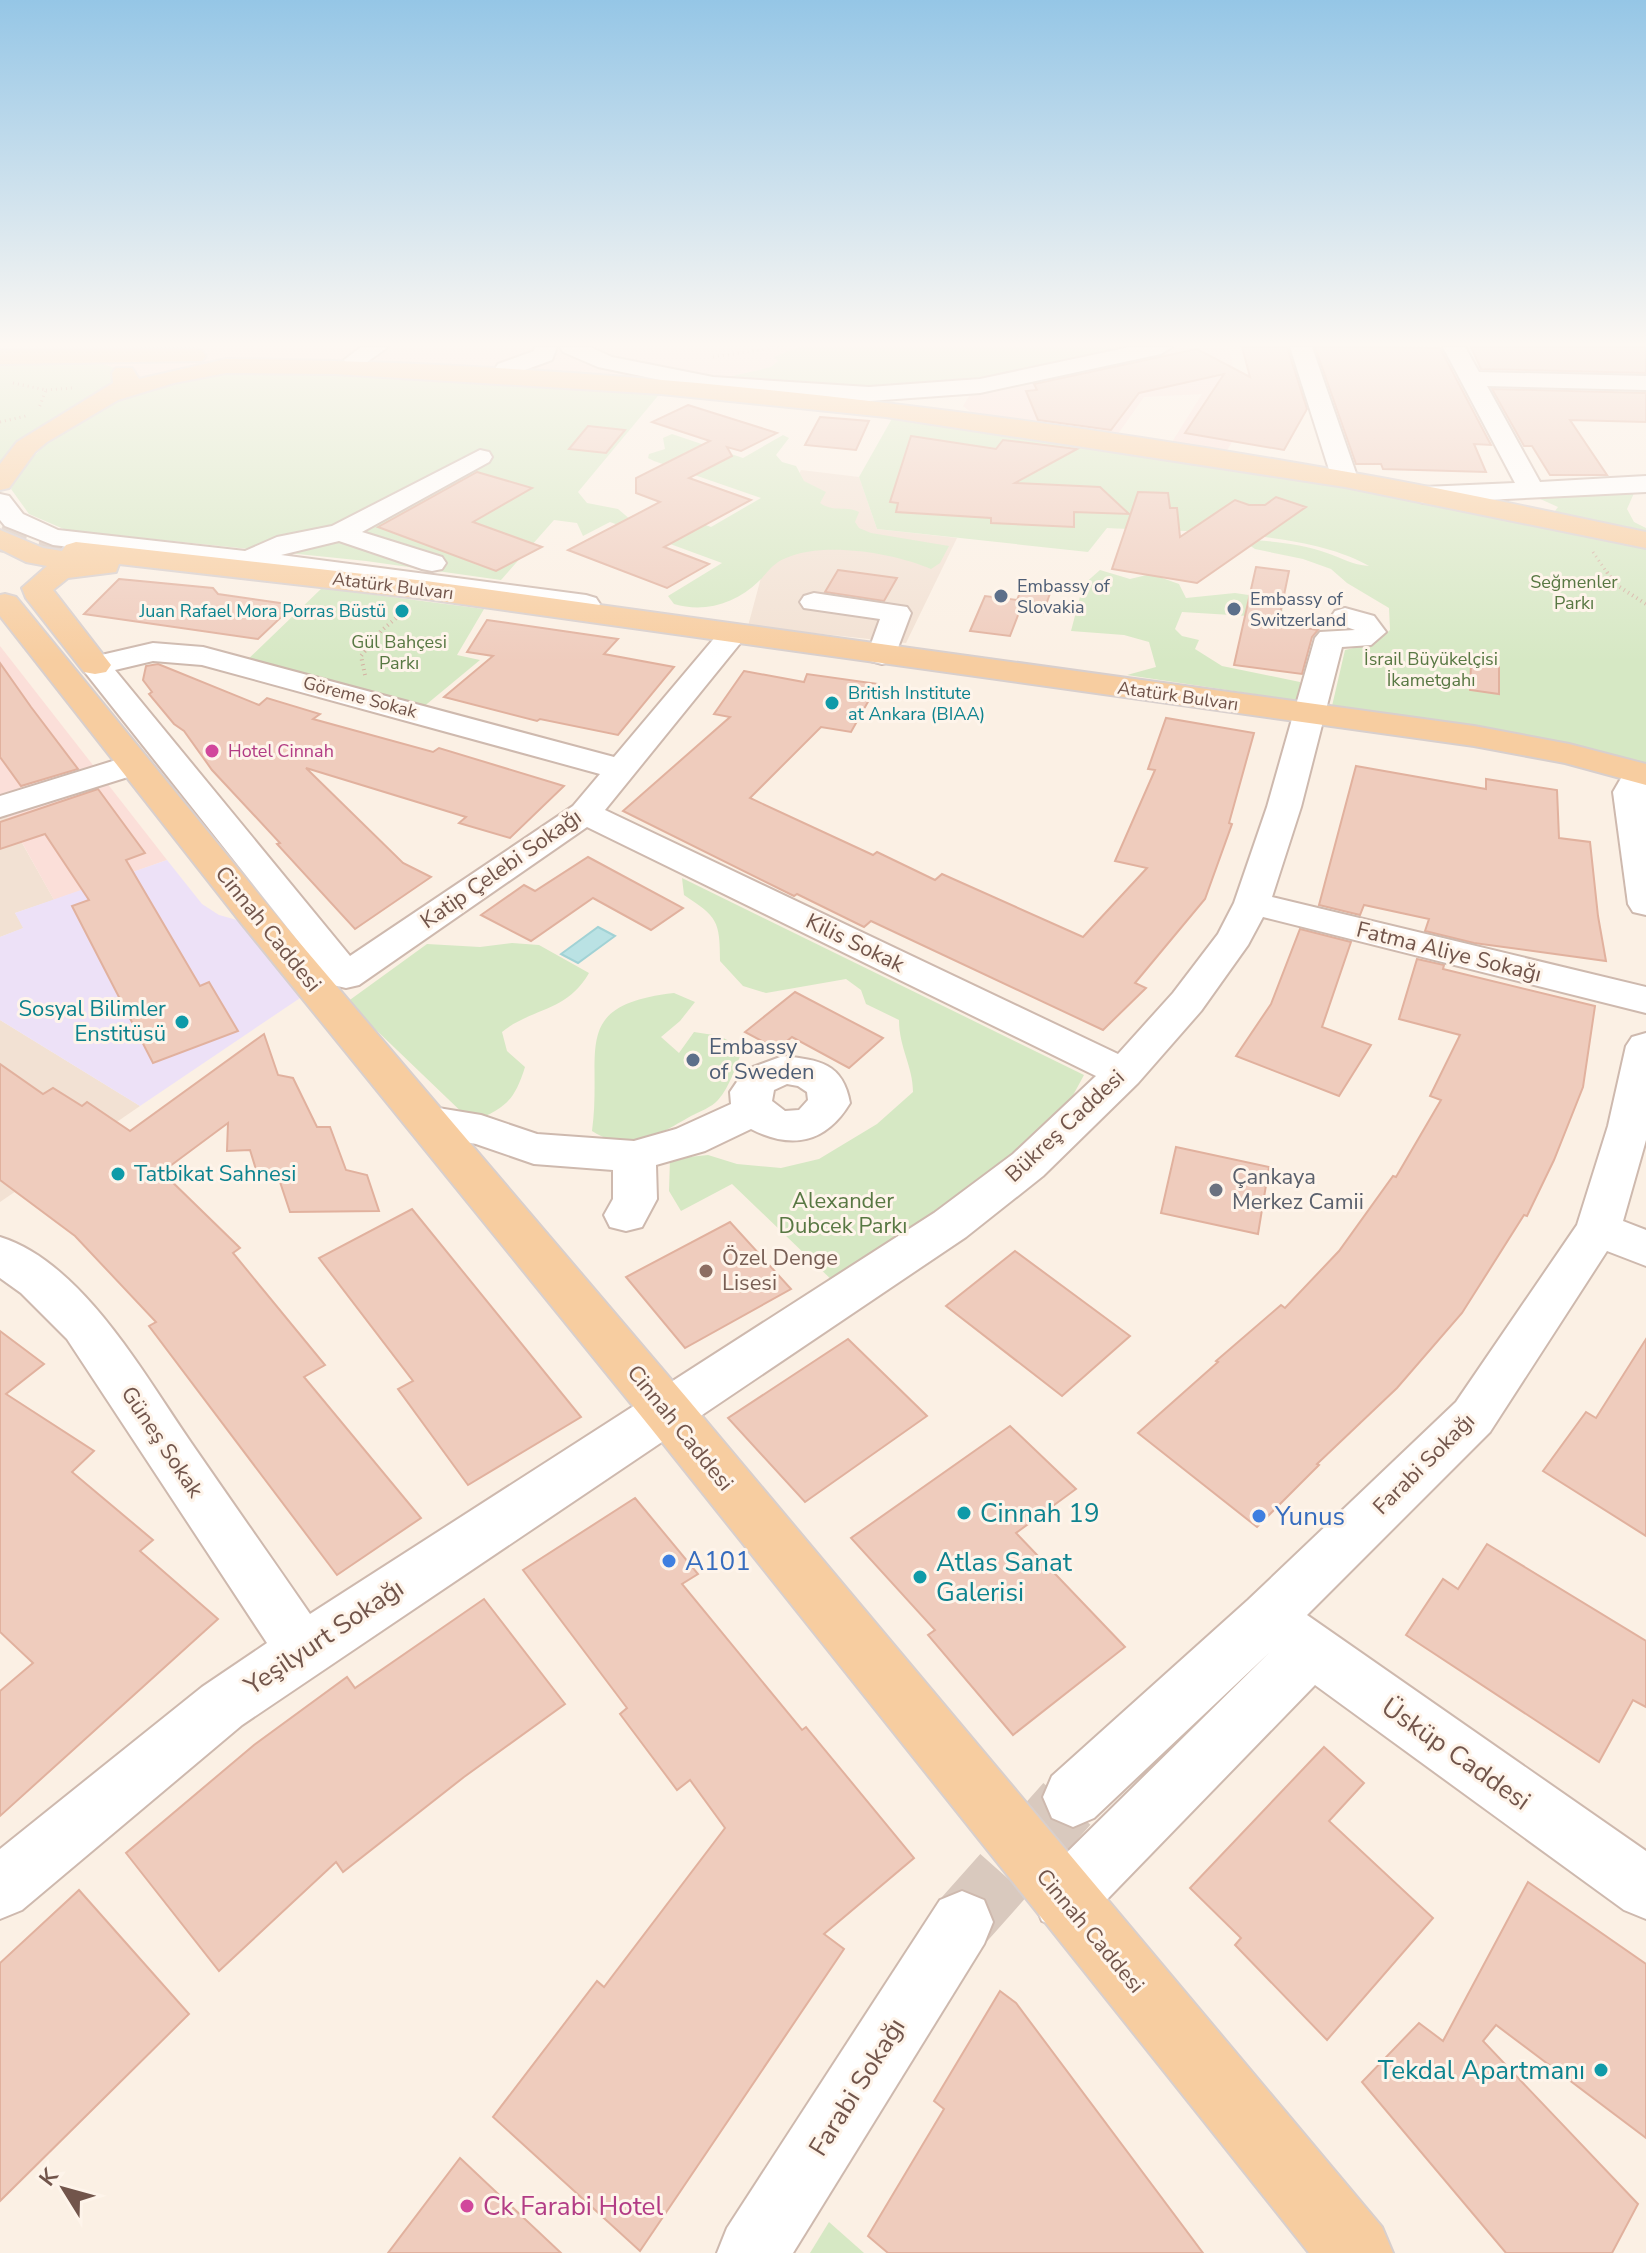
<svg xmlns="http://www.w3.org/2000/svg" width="1646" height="2253" font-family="'Nunito Sans',sans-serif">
<rect width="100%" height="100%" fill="#fbf0e4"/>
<g fill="#f2e1d3">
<polygon points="801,470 859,477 877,529 957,538 906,643 748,626 776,522"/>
<polygon points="4,811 54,900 15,913 24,928 0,937 0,812"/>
<polygon points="0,1020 140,1106 0,1202"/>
</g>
<g fill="#fbdfd9">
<polygon points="0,347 799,347 775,357 778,361 771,367 728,377 724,385 226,366 76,413 0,482"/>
<polygon points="1161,347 1229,347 1244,423 1222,458 1167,450 1202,394 1144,397 1113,441 977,417 963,406 971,393"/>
<polygon points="0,646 167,860 54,900 0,803"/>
</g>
<polygon fill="#ede1f7" points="167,860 202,904 219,915 237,920 306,994 140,1106 0,1020 0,937 23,928 15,913"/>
<g fill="#d6e8c4">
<polygon points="799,347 1142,347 1145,350 947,390 724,385 728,377 771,367 778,361 774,357"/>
<path d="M0,357C35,358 96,354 126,374L61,422L0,482Z"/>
<path d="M225,371L306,372L662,391L578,492L587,503L618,509L631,520L682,516L711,527L761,498L654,461L648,458L649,454L665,449L663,438L672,434L743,458L783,435L789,438L776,455L782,462L796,466L804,481L826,492L820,503C834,513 845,505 859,512L855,522L859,528L871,533L949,546L940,563L931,569C894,553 824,541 786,558C773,563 768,572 759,581C736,604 704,613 674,604L668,596L722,563L610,522L583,536L577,523L554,520L501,580L366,561L66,530L29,514L11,489C53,411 145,389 225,371Z"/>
<path d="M894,415L1312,477L1646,545V766L1517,734L1332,706L1345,650L1375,643L1390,630L1389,608L1347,583L1331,569L1303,559L1255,549L1240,539C1268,541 1300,543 1327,553C1342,558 1352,565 1369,566C1305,529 1182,532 1107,528L1088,552L877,529L859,477Z"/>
<polygon points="1638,484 1627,509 1634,522 1646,528 1646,540 1552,515 1558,507 1538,498 1543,494"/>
<polygon points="1100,570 1130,579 1151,574 1179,584 1186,598 1235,593 1283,600 1282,618 1182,612 1175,629 1182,636 1199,640 1195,649 1222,666 1300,682 1300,701 1127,675 1156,667 1149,642 1124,635 1071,631 1083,585"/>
<polygon points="322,588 484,609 457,655 480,660 416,713 242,665"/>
<path d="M682,878L1084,1075L1064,1112L995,1169L838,1286L732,1184L681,1211L669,1191L670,1159L708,1155L737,1164L781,1168L819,1159L877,1124L913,1092C913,1066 899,1048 899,1020L866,1004L861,990L846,979L766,993L743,986L720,961C720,920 717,917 684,895Z"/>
<path d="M512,943L539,945L589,973C567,1012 531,1008 502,1032L507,1051L525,1067C514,1102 505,1108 472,1122L347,1002L427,944L480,947Z"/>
<path d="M674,993L695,1002L680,1021L661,1037L679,1053L694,1032L720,1036L743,1049C736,1065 730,1087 718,1100C712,1107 699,1112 691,1116C656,1136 629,1154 592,1131C603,1051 568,1005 674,993Z"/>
<polygon points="829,2222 864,2253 810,2253"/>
</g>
<polygon fill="#bae2e4" stroke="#a1d2d5" stroke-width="2" points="598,927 615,936 578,963 561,954"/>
<g fill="#efccbd" stroke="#e1b19e" stroke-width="2">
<polygon points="1242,347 1287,347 1307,409 1284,450 1185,433 1224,374 1139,393 1111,430 1038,420 1026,391 1037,390 1034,384 1197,349 1250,377"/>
<polygon points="1315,347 1440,348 1491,445 1474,444 1486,472 1383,469 1381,464 1356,464"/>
<polygon points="1471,347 1646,347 1646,373 1481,369"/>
<polygon points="1492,389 1646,393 1646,422 1570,420 1607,475 1550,475 1532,446 1524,446"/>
<polygon points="688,405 777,433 741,451 727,447 732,456 689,478 751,500 664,547 709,564 667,588 568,550 660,502 636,493 636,478 710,441 652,422"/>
<polygon points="820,417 869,421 856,450 805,445"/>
<polygon points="588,426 625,430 606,453 569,449"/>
<polygon points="911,436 996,449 1003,440 1077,449 1015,483 1100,487 1129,514 1074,512 1074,527 991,523 991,518 896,512 898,503 890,502"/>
<polygon points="477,472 532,488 473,522 542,547 496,571 378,527"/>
<polygon points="1138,492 1168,493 1170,508 1177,508 1180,537 1235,500 1249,505 1265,505 1276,497 1306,507 1197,583 1112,569"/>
<polygon points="1256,567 1289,571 1278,624 1318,630 1312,637 1302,674 1234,665"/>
<polygon points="838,570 897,578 884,601 825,592"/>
<polygon points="119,579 213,588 218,594 294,605 258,639 84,614"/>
<polygon points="1024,582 1053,585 1043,613 1020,610 1010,636 970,631 985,596 1017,600"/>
<polygon points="487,620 618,639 604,654 674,667 618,735 540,719 537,721 444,697 493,656 467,652"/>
<polygon points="0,663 31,707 78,769 21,786 0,757"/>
<polygon points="1471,663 1499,667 1499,694 1470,690"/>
<polygon points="158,664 259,705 267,698 320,714 313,719 433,752 439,748 564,786 510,838 459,823 466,817 306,768 403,863 431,877 355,929 277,844 280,843 212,770 184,731 174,724 149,694 152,692 143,680 146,666"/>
<polygon points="744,671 804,682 807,674 878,684 851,732 821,727 750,798 873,855 877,852 935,880 942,874 1083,937 1147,868 1115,861 1155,770 1148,769 1166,718 1254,733 1229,823 1232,824 1205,899 1135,983 1146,988 1103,1030 871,921 864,927 797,894 794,896 623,811 730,717 714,714"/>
<polygon points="1356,766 1486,789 1486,779 1557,790 1559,838 1590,842 1598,916 1606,961 1474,943 1425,931 1429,919 1364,905 1360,915 1319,905"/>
<polygon points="98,789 145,853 126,860 200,986 209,982 238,1031 153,1063 72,906 89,900 45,834 0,849 0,822"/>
<polygon points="588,857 683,908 651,930 593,898 531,941 481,915 524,885 535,891"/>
<polygon points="1300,929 1351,942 1322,1027 1371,1045 1339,1096 1236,1056 1271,1004"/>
<polygon points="1417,959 1444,965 1443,969 1595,1006 1583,1087 1554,1160 1527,1216 1524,1215 1462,1313 1397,1388 1317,1464 1319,1465 1257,1527 1138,1433 1218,1362 1216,1361 1281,1305 1285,1308 1339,1251 1393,1176 1396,1177 1441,1100 1430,1096 1460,1035 1399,1019"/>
<polygon points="795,992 883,1038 849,1068 792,1037 777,1049 745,1032"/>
<polygon points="264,1034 278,1075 293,1078 317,1127 330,1127 346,1170 367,1175 379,1211 290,1212 278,1176 258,1176 250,1150 227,1151 228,1123 162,1172 240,1248 233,1253 325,1365 304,1377 421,1518 337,1575 149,1326 156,1322 75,1236 0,1180 0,1064 43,1094 53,1088 82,1106 87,1102 130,1131"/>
<polygon points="1176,1147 1269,1167 1258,1234 1161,1213"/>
<polygon points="412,1209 581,1417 468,1485 398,1389 413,1381 319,1258"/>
<polygon points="730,1222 791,1289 685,1348 626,1277"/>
<polygon points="1015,1251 1130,1336 1062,1396 946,1306"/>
<polygon points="0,1331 44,1364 6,1394 94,1451 72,1472 153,1540 140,1551 218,1619 0,1816 0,1691 33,1663 0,1632"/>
<polygon points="848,1339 927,1416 805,1502 728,1418"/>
<polygon points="1646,1339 1646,1536 1543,1471 1586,1412 1596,1418"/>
<polygon points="1010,1426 1076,1489 1016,1533 1125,1647 1013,1735 928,1635 935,1630 851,1538"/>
<polygon points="635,1498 698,1574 682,1584 802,1730 806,1727 914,1858 824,1934 844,1949 640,2251 493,2117 597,1981 604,1987 725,1828 690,1780 677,1790 620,1714 627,1708 523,1570"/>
<polygon points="1487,1544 1646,1641 1646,1707 1633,1700 1599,1762 1406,1635 1443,1579 1458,1589"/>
<polygon points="484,1599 565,1704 464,1777 343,1872 336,1862 219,1971 126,1853 254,1745 347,1677 355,1688"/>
<polygon points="1324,1747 1364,1783 1329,1821 1433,1918 1327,2040 1235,1945 1241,1938 1190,1888"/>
<polygon points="1528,1882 1646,1964 1646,2138 1496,2025 1483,2041 1638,2204 1612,2253 1506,2253 1362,2082 1419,2023 1443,2041"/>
<polygon points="79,1890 189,2014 0,2201 0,1963"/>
<polygon points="1000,1991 1016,2003 1203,2253 888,2253 868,2236 944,2109 934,2101"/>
<polygon points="460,2158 561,2253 388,2253"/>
</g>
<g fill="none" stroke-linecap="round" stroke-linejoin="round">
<polyline stroke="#d9c9be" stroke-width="63" stroke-dasharray="63 32" stroke-linecap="butt" points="962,1922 1073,1797"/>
<polyline stroke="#d9c9be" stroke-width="26" stroke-dasharray="26 13" stroke-linecap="butt" points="0,539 76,551"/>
<g stroke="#ceb9ae" stroke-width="4">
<g id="minor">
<polygon points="361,347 388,347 363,365 347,365 344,360"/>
<polygon points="535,347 557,347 552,360 514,374 498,374 495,369 498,364 534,351"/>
<polygon points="560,347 590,347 612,357 713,377 869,387 980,379 1130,347 1172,347 1161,354 980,393 869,401 713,391 598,367 563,352"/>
<polygon points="1290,347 1312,347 1358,479 1354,484 1336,484 1332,479"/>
<polygon points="1443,347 1465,347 1479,372 1646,376 1646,390 1487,386 1540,482 1646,476 1646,492 1424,503 1415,500 1411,495 1415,490 1424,487 1515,483"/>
<polygon points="480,450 489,452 492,457 489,462 362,532 442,557 446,563 442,569 432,571 422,569 339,541 281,555 586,595 596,598 600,604 596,610 586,613 390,584 53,545 5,526 0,520 0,494 9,496 23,514 58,530 245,551 277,537 332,526"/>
<polygon points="814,593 907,607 911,613 893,661 882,664 871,661 867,655 880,619 804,608 800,602 804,596"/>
<path d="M1345,608L1374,616L1386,632L1371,645L1342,647L1301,807L1272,897L1646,987V1013L1263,917L1248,945L1201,1011L1138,1083L1043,1176L966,1237L242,1725L22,1910L0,1919V1849L202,1687L267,1643L67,1339L21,1293L0,1278V1237C82,1262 145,1376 192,1444C231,1501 271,1557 310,1614L934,1213L1013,1154L1096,1076L587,827L359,985L346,988L333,985L84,671L80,665L84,659L153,643L203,647L614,757L722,629L732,626L742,629L747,635L742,641L605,810L1118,1054L1173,993L1218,934L1234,903L1267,807L1315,638L1320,632L1355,630L1335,623L1331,617L1335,611ZM153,661L202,665L600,774L573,806L350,956L115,670Z"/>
<polygon points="116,760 128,763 132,770 128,777 0,817 0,796"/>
<polygon points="1640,763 1646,765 1646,915 1633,912 1628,904 1613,792 1628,766"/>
<polygon points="1646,1033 1646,1140 1623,1221 1646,1230 1646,1266 1607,1251 1490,1432 1307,1615 1646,1851 1646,1919 1624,1910 1315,1685 1086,1921 1064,1930 1042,1921 1033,1899 1042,1877 1270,1652 1094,1818 1073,1827 1052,1818 1043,1797 1052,1776 1248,1600 1456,1402 1577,1225 1608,1126 1626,1046 1632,1037"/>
<path d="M783,1056C819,1060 843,1063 850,1103C826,1143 792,1150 751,1129L705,1151L656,1165L657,1199L642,1227L626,1231L610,1227L604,1215L613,1199V1170L534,1164L476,1144L411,1131L405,1121L411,1111L426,1106L481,1115L537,1134L634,1141L676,1129L731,1104L730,1092L745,1070ZM787,1084L798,1086L807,1092L808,1100L799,1110L785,1111L772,1101L774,1090Z"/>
<polygon points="962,1891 984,1900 993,1922 984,1944 793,2253 717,2253 727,2228 940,1900"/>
</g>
</g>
<g stroke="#d8cfcd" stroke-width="4">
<g id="major">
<polygon points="194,349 202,351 206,356 202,361 0,364 0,350"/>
<path d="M226,359C600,362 974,406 1342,471C1444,488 1545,511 1646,532V548L1345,487L886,417L661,394L335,374L226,373L174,383L118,400L47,442L35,452L9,488L0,490V464L17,442L113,383L112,373L116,368H132L139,379Z"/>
<polygon points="0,530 43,548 62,551 66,545 76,542 426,581 1474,726 1569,744 1646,764 1646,785 1565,763 1474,746 426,599 119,564 116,572 68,578 53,590 111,665 106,672 95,674 84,672 26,598 22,588 47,566 26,562 0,549"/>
<polygon points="5,594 16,597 270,908 686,1397 1382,2227 1393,2253 1309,2253 650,1427 242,924 0,616 0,595"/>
</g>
</g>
<g stroke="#d4afa1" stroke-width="3" stroke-dasharray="1 4" stroke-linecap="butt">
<polyline points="713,357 779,347"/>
<polyline points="13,383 46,390 39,408"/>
<polyline points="46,390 72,388"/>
<polyline points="0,422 26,416"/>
<polyline points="1593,552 1608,574"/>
</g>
<g stroke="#d4afa1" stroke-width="4" stroke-dasharray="1 4" stroke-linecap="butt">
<polyline points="1607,572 1615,584 1646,604"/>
<polyline points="365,675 361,656 381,631 403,612"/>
</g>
<use href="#minor" fill="#fff" fill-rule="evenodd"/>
<use href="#major" fill="#f7cda0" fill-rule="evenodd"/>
</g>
<linearGradient id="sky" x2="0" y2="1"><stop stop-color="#95c6e6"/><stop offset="0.52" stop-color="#fdf8f3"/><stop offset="1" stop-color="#fdf8f3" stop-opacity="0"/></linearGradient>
<rect width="1646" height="662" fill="url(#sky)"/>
<g fill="#5c6f8a" stroke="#fef4ea" stroke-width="3">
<circle cx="1001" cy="596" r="8"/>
<circle cx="1234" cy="609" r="8"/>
<circle cx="693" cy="1060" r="8"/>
</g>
<g fill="#0f9aa8" stroke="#fef4ea" stroke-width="3">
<circle cx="402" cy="611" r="8"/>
<circle cx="832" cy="703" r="8"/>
<circle cx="182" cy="1022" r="8"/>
<circle cx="118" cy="1174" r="8"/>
<circle cx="964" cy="1513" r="8"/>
<circle cx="920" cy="1577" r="8"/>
<circle cx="1601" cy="2070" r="8"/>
</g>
<g fill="#d1479c" stroke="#fef4ea" stroke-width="3">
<circle cx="212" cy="751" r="8"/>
<circle cx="467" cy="2206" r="8"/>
</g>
<circle fill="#6b7280" stroke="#fef4ea" stroke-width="3" cx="1216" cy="1190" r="8"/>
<circle fill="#8d6e63" stroke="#fef4ea" stroke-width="3" cx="706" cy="1271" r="8"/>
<g fill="#3f7fe0" stroke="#fef4ea" stroke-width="3">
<circle cx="1259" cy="1516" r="8"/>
<circle cx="669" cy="1561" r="8"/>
</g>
<g text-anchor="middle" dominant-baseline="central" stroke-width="6" stroke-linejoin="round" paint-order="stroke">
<g font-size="18" fill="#587843" stroke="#fef4ea">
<text x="1574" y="582">Seğmenler<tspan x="1574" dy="21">Parkı</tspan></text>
<text x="399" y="642">Gül Bahçesi<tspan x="399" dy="21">Parkı</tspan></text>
<text x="1431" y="659">İsrail Büyükelçisi<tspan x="1431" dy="21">İkametgahı</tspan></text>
</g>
<g font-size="18" fill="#72554b" stroke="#fef4ea">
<text transform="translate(393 586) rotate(7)">Atatürk Bulvarı</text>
<text transform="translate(1178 696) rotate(8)">Atatürk Bulvarı</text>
<text transform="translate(360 697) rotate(15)">Göreme Sokak</text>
</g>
<g font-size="18" fill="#4e5e75" stroke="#fef4ea" text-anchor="start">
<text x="1017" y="586">Embassy of<tspan x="1017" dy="21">Slovakia</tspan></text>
<text x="1250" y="599">Embassy of<tspan x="1250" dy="21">Switzerland</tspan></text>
</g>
<g font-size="18" fill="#0d838f" stroke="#fef4ea" text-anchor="end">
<text x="386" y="611">Juan Rafael Mora Porras Büstü</text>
<text x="848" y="693" text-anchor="start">British Institute<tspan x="848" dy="21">at Ankara (BIAA)</tspan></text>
</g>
<g font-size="18" fill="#b23c85" stroke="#fef4ea" text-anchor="start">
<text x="228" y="751">Hotel Cinnah</text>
</g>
<g font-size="22" fill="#72554b" stroke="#fef4ea">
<text transform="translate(501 869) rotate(-35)">Katip Çelebi Sokağı</text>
<text transform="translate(268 929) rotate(51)">Cinnah Caddesi</text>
<text transform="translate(855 943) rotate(26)">Kilis Sokak</text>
<text transform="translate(1449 952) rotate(14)">Fatma Aliye Sokağı</text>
<text transform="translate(1065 1126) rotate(-43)">Bükreş Caddesi</text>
<text transform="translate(680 1428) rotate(51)">Cinnah Caddesi</text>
<text transform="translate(162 1442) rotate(56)">Güneş Sokak</text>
<text transform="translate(1424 1464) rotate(-45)">Farabi Sokağı</text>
<text transform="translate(1090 1931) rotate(50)">Cinnah Caddesi</text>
</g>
<g font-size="22" fill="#0d838f" stroke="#fef4ea" text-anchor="end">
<text x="166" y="1009">Sosyal Bilimler<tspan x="166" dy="25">Enstitüsü</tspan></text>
<text x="134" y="1174" text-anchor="start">Tatbikat Sahnesi</text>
</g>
<g font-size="22" fill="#4e5e75" stroke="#fef4ea" text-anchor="start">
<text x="709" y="1047">Embassy<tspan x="709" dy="25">of Sweden</tspan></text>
</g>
<g font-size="22" fill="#5b616d" stroke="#fef4ea" text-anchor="start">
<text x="1232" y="1177">Çankaya<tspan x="1232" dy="25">Merkez Camii</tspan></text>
</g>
<g font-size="22" fill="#587843" stroke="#fef4ea">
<text x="843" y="1201">Alexander<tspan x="843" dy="25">Dubcek Parkı</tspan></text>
</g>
<g font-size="22" fill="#785e54" stroke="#fef4ea" text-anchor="start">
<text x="722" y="1258">Özel Denge<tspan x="722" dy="25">Lisesi</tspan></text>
</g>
<g font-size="26" fill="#0d838f" stroke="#fef4ea" text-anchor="start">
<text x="980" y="1513">Cinnah 19</text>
<text x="936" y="1562">Atlas Sanat<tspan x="936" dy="30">Galerisi</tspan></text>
<text x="1585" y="2070" text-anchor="end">Tekdal Apartmanı</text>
</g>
<g font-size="26" fill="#366cbe" stroke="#fef4ea" text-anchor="start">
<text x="1275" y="1516">Yunus</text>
<text x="685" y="1561">A101</text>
</g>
<g font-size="26" fill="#72554b" stroke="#fef4ea">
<text transform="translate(324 1637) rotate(-34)">Yeşilyurt Sokağı</text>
<text transform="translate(1456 1754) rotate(35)">Üsküp Caddesi</text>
<text transform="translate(857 2087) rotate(-58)">Farabi Sokağı</text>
</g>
<g font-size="26" fill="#b23c85" stroke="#fef4ea" text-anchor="start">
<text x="483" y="2206">Ck Farabi Hotel</text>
</g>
</g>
<g transform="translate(64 2189) rotate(307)" stroke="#fef4ea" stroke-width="6" paint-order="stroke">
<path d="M0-6L14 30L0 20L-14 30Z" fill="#72554b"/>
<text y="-12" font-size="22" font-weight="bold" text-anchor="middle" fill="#72554b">K</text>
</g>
</svg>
